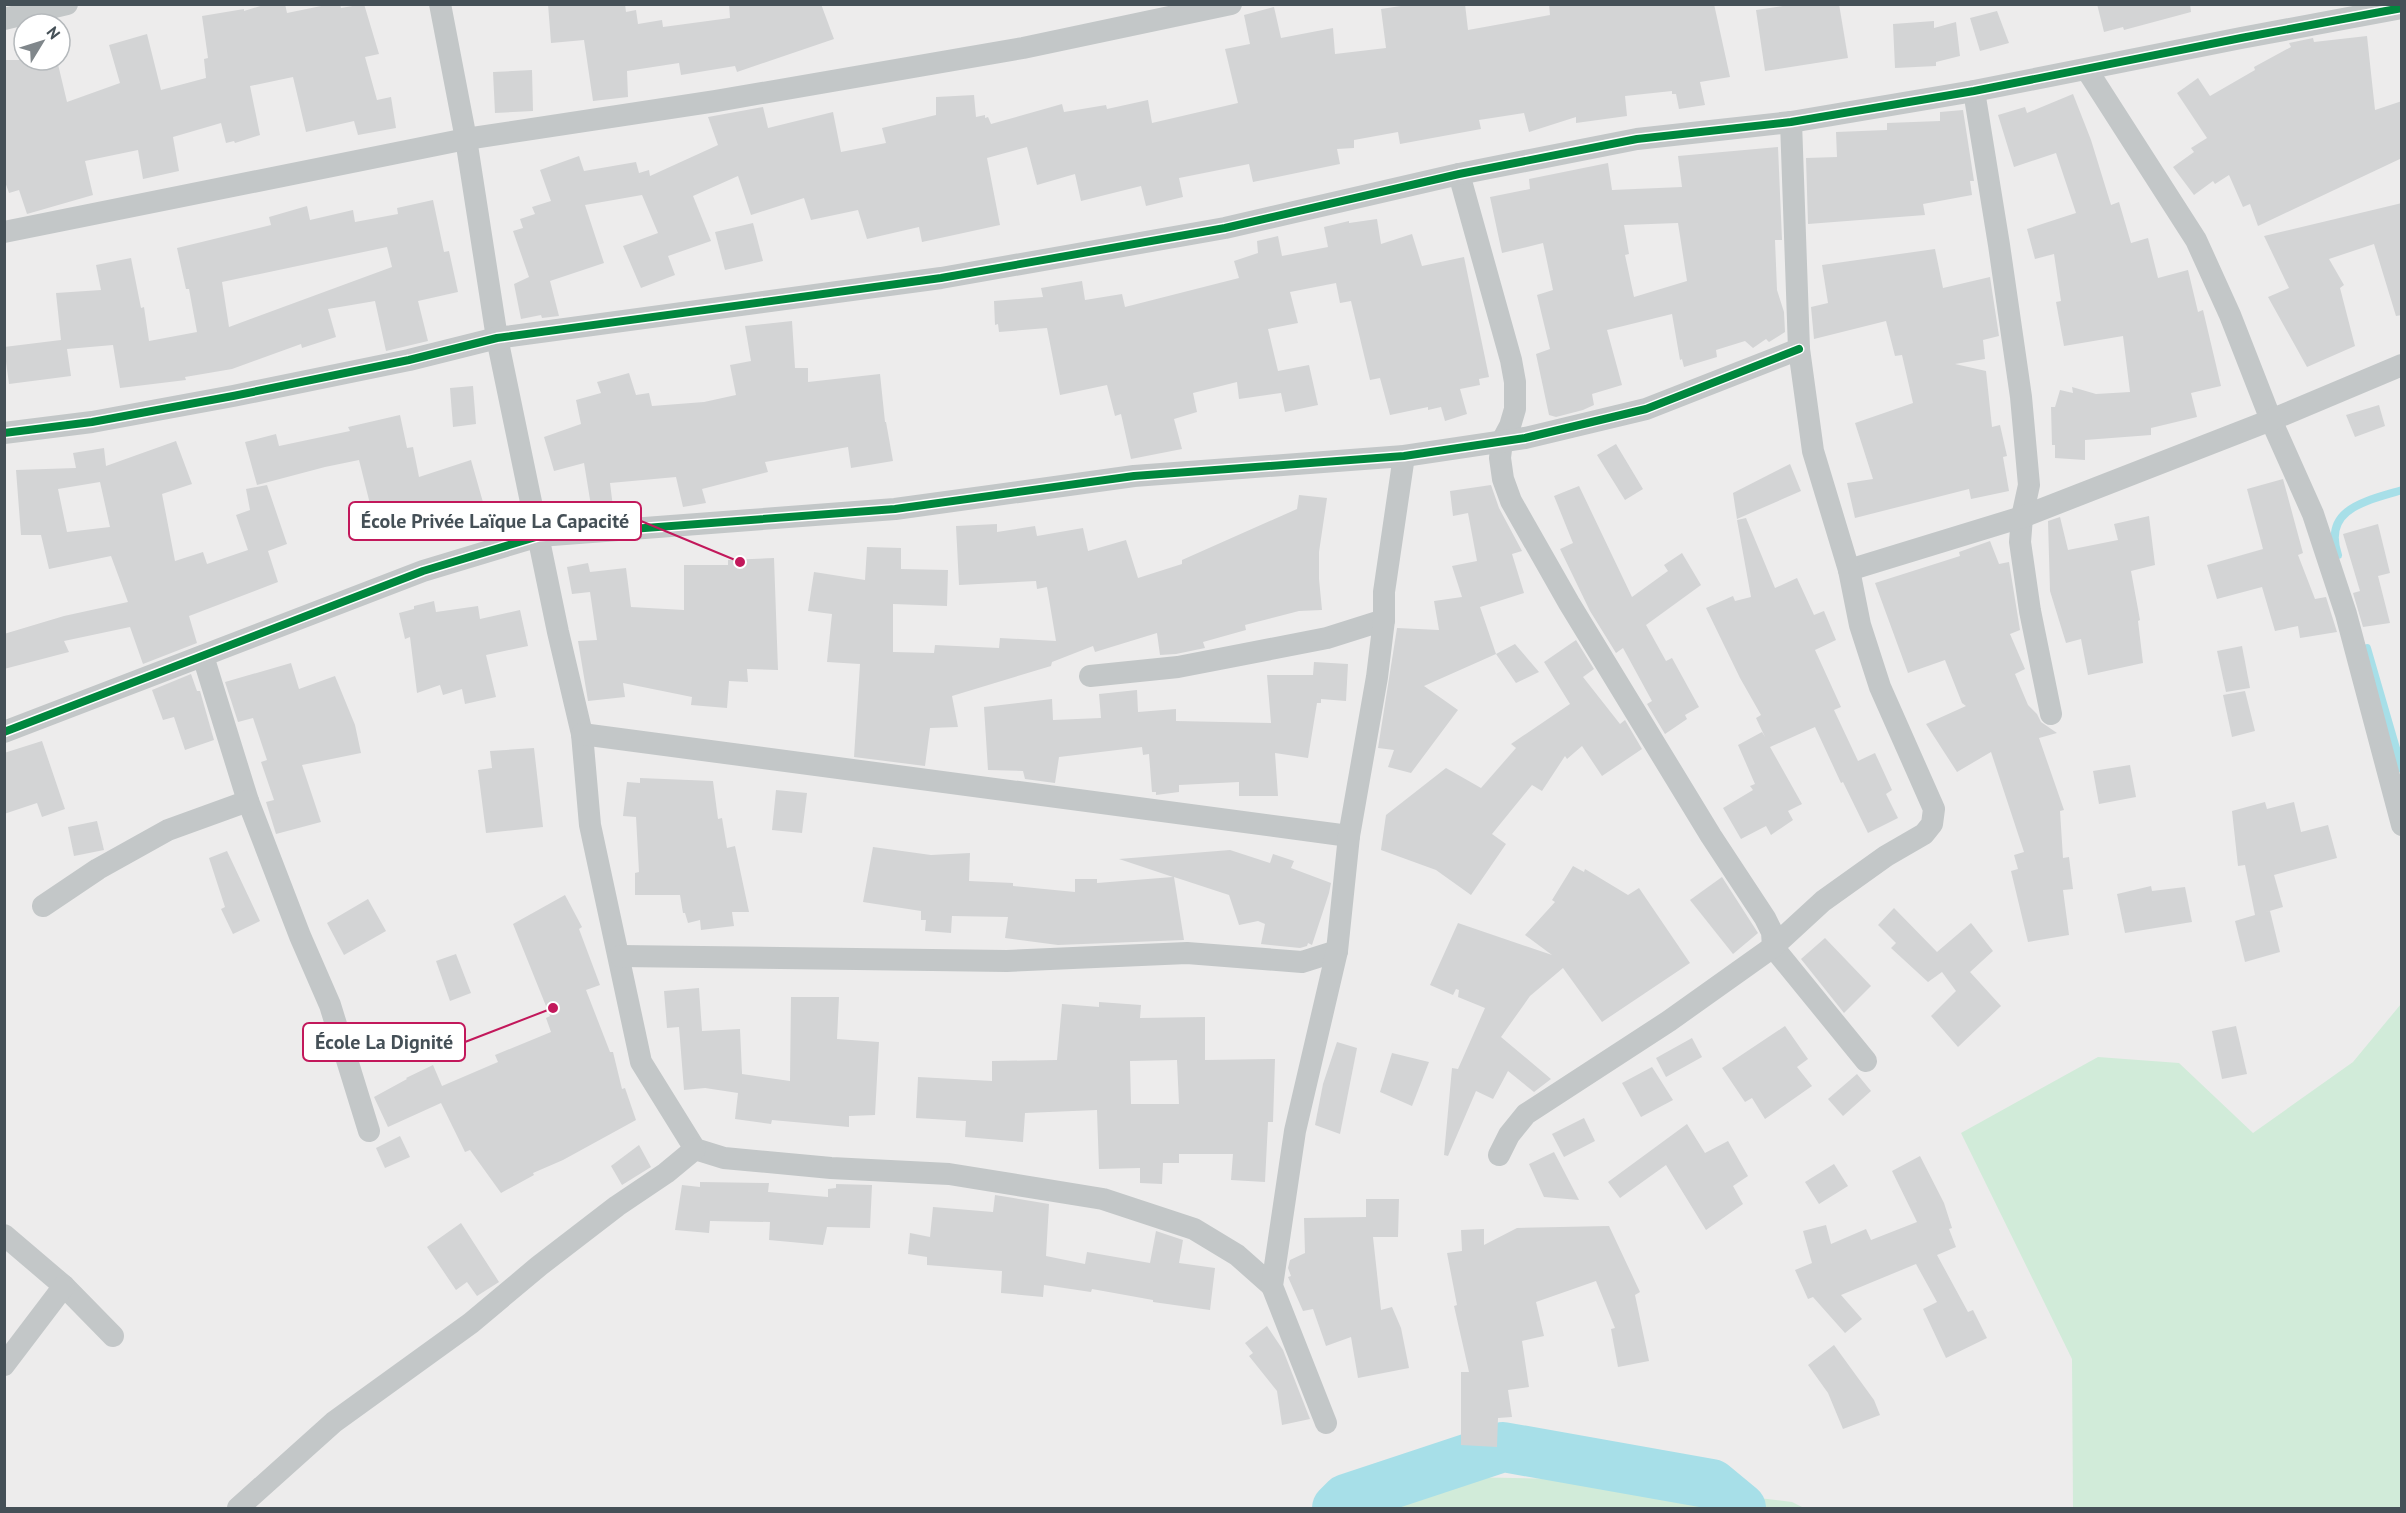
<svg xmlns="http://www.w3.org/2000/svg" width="2406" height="1513" font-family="'PT Sans',sans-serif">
<rect width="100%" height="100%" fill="#edecec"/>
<g fill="#d1ebd9">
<polygon points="2401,1004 2401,1508 2073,1508 2072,1359 1961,1133 2098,1057 2179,1063 2253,1133 2353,1062"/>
<polygon points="1409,1476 1608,1480 1792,1502 1804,1508 1352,1508"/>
</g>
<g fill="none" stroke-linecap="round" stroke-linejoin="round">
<g stroke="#a7dfe8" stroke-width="8">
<path d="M2338,555C2322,508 2367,501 2402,490"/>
<polyline points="2367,648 2402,769"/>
</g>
<polyline stroke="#a7dfe8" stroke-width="50" points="1337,1508 1346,1499 1503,1447 1712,1484 1741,1508"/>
</g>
<g fill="#d3d4d5" fill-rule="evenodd">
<polygon points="267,4 285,4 287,13 331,4 340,4 341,8 364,4 379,54 365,57 377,100 391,97 396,128 358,135 354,121 306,132 293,77 250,86 260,135 235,143 234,141 226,143 221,123 173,137 179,171 143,179 138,150 85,161 93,195 27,214 19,190 9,193 4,179 4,60 57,60 67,102 120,83 109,45 147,34 161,90 206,78 204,59 208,58 202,16 244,9 244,11"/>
<polygon points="548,4 625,4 626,12 636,10 638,24 662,20 663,27 730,18 729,4 821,4 834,39 737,72 735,66 681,75 679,63 627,71 628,97 593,101 584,40 551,43"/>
<polygon points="1414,4 1465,4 1468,30 1550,15 1549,4 1714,4 1730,77 1700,82 1705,105 1679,109 1676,94 1672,94 1672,91 1625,96 1627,116 1576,123 1576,117 1529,132 1524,113 1479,120 1481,129 1400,144 1398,132 1354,140 1354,148 1337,149 1340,164 1253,182 1249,164 1179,178 1183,197 1146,206 1141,186 1081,201 1075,174 1037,185 1027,147 987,158 1000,225 922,242 919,227 867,239 858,210 811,220 804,198 751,215 738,176 693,196 711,241 668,256 675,275 641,288 623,246 658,233 642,195 585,205 604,263 550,281 559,316 542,318 541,315 521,319 514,284 529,277 513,231 523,228 520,219 535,214 532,207 551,201 540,170 579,156 584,171 636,162 639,173 649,170 650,176 718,145 708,117 763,107 768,128 833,112 841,152 886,143 882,128 936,115 936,97 974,95 976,117 985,115 985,118 988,117 991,124 1062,104 1064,112 1106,105 1107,109 1148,100 1152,123 1238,103 1225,49 1250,44 1244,15 1274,7 1281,38 1333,28 1335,54 1386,48 1381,9"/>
<polygon points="1796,4 1839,4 1848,58 1765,71 1756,10"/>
<polygon points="2097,4 2190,4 2191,12 2124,30 2123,27 2104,32"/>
<polygon points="1997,11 2009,43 1980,51 1970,18"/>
<polygon points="1934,21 1934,28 1956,22 1960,56 1936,62 1936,66 1895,68 1893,24"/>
<polygon points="2367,36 2375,110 2402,101 2402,158 2258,226 2250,204 2243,207 2229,175 2215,184 2213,181 2194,195 2173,167 2194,152 2191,148 2207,138 2177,93 2198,78 2210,96 2255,70 2254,67 2291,47 2289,43 2313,38 2314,42"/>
<polygon points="532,70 533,111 495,113 493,72"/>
<polygon points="2073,94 2091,140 2111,205 2119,202 2131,243 2148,238 2158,278 2188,270 2198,312 2203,310 2221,386 2191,393 2197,417 2151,428 2151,435 2085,440 2085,460 2055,458 2055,445 2052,445 2051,407 2055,407 2060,390 2073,393 2072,387 2096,394 2130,392 2123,336 2064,346 2056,302 2061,301 2054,254 2035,259 2027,229 2076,213 2056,153 2014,167 1998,115 2025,107 2027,113"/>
<polygon points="1963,110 1974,181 1970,181 1972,195 1923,204 1925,215 1808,224 1806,158 1837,157 1836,132 1887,130 1887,123 1940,121 1940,112"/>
<path d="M1778,147L1782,240H1775L1777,290L1784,312L1785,332L1769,342L1766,339L1753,348L1745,341L1716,350L1717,357L1684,367L1682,359L1680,360L1672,314L1607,330L1622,385L1592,394L1594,405L1583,410L1556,417L1549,415L1536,354L1550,349L1537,295L1553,290L1543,243L1502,253L1490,197L1530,189L1529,179L1608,163L1612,190L1682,187L1678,156ZM1678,223L1687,281L1634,297L1625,255L1629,254L1624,225Z"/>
<path d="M433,200L444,252L449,251L458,292L418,301L428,341L386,351L375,301L328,309L336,337L302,348L301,344L232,369L185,377L186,380L120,388L113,345L67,349L71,376L9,384L4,347L61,340L56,293L101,290L96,265L131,258L141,308L144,307L149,341L197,332L189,289H186L177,248L271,225L269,217L307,206L310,220L353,210L355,222L398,214L397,208ZM387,247L392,267L229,327L222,282Z"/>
<polygon points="2402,203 2402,315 2396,316 2374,244 2329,259 2344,285 2340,288 2355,346 2307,367 2268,297 2289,288 2264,236"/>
<polygon points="1377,219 1381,244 1412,234 1422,266 1464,257 1489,377 1479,379 1480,385 1460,389 1467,414 1445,421 1441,407 1428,410 1428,407 1390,415 1380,378 1370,380 1351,301 1340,303 1336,283 1290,292 1298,323 1268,329 1278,371 1309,365 1318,405 1285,412 1281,393 1239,399 1237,382 1193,393 1197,412 1174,419 1182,449 1131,459 1121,414 1115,416 1107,385 1060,395 1047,328 999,332 998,324 995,325 994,301 1043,297 1041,288 1082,281 1085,300 1122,294 1125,307 1239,278 1234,261 1258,253 1257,241 1278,236 1282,256 1328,247 1324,227 1349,221 1349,223"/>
<polygon points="753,223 763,261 725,270 715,232"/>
<polygon points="1935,249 1943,288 1990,277 1999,336 1983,340 1985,359 1955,364 1986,371 1992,427 2000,425 2007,456 2003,457 2009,491 1971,499 1969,489 1855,518 1847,483 1873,479 1855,423 1913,403 1902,355 1895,356 1886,321 1814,339 1811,307 1828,303 1822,265"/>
<polygon points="792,321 795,368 808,368 808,382 880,374 885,422 886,422 893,461 851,468 848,447 765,462 768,472 702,489 706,503 683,507 676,477 610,483 614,515 593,518 584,463 554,471 544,437 581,424 576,400 601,393 597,382 629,373 636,395 649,393 652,406 704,402 736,395 730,365 751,361 745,326"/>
<polygon points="473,386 476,424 453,427 450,388"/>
<polygon points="2379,405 2385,426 2355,437 2346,415"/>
<polygon points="400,415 407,448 413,447 419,477 471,460 492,534 471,541 459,505 411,519 414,531 379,540 359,460 325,467 257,485 245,442 276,434 279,446 350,431 348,427"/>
<path d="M176,441L192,484L162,494L175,561L203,552L207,564L248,550L236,515L250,510L246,489L267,485L287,544L268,551L278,582L189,616L197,643L143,664L130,627L64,641L69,652L4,669V634L64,616L128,602L111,556L49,569L41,535H21L16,470L76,468L73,453L104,448L106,466ZM100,482L110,527L67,532L58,489Z"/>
<polygon points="1616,444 1643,489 1625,500 1597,455"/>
<polygon points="1790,464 1801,491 1737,519 1733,493"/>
<polygon points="2283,479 2303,553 2298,555 2315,599 2326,597 2337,632 2300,638 2298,626 2275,631 2262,587 2217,599 2207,565 2263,549 2247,489"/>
<polygon points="1491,485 1499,508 1522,551 1512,554 1524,593 1480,607 1496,654 1515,644 1539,672 1516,683 1496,654 1424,686 1458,710 1411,773 1388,767 1394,750 1378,748 1397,628 1439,630 1434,601 1462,597 1452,566 1477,561 1468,513 1453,516 1450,491"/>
<polygon points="1579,486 1632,597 1668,571 1664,565 1682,553 1701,585 1646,625 1666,661 1672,658 1699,707 1685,715 1687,719 1665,734 1647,704 1652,701 1623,648 1616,653 1590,611 1560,549 1573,543 1554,496"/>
<polygon points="1299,495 1327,498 1319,552 1319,579 1322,610 1299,611 1245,625 1246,630 1203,642 1205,648 1176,654 1160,655 1157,633 1095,652 1093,646 1052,662 1051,666 952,696 958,727 930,728 925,766 854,757 860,664 827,662 832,614 808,611 814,572 865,580 867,547 901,548 901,569 948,570 947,606 893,604 893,652 934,653 935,645 999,648 1000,638 1056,641 1047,587 1037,589 1036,581 959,585 956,526 997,524 997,532 1035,526 1037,536 1083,528 1088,551 1126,540 1138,578 1182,564 1182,560 1297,509"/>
<polygon points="2149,516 2155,565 2131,571 2140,620 2138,621 2143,663 2088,675 2081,639 2066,643 2050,591 2048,521 2060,517 2068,550 2118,540 2114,524"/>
<polygon points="1746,518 1775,588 1797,578 1814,615 1824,611 1836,640 1815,650 1841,707 1834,710 1858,761 1875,753 1892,790 1886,794 1898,818 1868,833 1843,782 1841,783 1815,727 1770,747 1802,804 1788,811 1793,820 1771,835 1766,826 1741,839 1723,808 1753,790 1750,786 1755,784 1738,745 1762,732 1765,737 1756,718 1761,715 1740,678 1706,608 1733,596 1735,601 1751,597 1737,520"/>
<polygon points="2378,524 2390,573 2378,576 2390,623 2363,627 2353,593 2360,591 2343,534"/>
<polygon points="1990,541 1999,564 2009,562 2020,630 2010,634 2025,669 2015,674 2028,705 2037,714 2041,722 2057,733 2039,738 2064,810 2060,811 2063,858 2069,857 2073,889 2063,890 2069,935 2028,942 2011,871 2018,869 2014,855 2024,852 1991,752 1957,772 1926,724 1966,706 1962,703 1945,660 1908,673 1875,583 1960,556 1959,552"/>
<polygon points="774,558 778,670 747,669 748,682 729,681 727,708 691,705 692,697 623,683 625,697 588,701 578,641 597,640 590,592 572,594 567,567 588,563 590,572 626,568 631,607 684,610 684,565 728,565 728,560"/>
<polygon points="434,601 436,612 478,606 480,619 520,610 528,646 486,655 496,697 465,704 462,689 443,695 440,685 417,693 410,637 405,639 399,613 414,609 414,606"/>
<polygon points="1576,640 1594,669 1583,677 1620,724 1625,720 1642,749 1602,776 1582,746 1567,759 1565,756 1542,791 1532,785 1492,834 1506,844 1471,895 1436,870 1381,850 1386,815 1446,768 1481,788 1516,748 1511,744 1570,704 1544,662"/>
<polygon points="2242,646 2250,688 2226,692 2217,651"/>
<polygon points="1314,662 1348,664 1346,701 1321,699 1321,703 1317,703 1308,758 1275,753 1278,796 1239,796 1239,782 1179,785 1179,792 1156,795 1156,792 1152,792 1149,754 1143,755 1142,747 1059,757 1055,783 1025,779 1023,771 988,770 984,707 1052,699 1053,720 1101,718 1099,694 1137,690 1138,712 1176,709 1176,721 1271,723 1267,675 1313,675"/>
<polygon points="291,663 299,689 335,676 355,725 361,753 302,765 321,822 276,834 266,802 274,800 261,762 267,760 253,718 238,722 225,682"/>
<polygon points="191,674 197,691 200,691 214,740 185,750 174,717 163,720 152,690"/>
<polygon points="2245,691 2255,731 2232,737 2223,695"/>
<polygon points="42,741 65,809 42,817 37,803 4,814 4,753"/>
<polygon points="534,748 543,827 486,833 478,770 492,768 490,751"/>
<polygon points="2130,765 2136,797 2099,804 2093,771"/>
<polygon points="640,778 713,781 718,819 722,818 727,848 735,846 749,912 732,912 734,926 701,930 700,920 688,923 685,913 683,913 680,895 635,895 635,873 639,872 636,817 623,816 627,782 640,783"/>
<polygon points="776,790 807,793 802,833 772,830"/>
<polygon points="2265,802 2267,809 2294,802 2301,832 2328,825 2337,858 2274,875 2283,907 2263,913 2270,911 2280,952 2245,962 2235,921 2255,915 2245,865 2238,866 2232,811"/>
<polygon points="97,821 104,850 74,856 68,827"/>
<polygon points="873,847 931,855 970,853 969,881 1013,883 1013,886 1075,892 1075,879 1097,879 1097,883 1173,877 1119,859 1230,850 1270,863 1273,854 1294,861 1291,868 1331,883 1329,893 1312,945 1308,943 1307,946 1300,948 1261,944 1265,924 1258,921 1239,925 1229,895 1174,877 1184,940 1058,945 1005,938 1008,917 952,916 951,933 925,931 926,920 921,920 921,911 863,902"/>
<polygon points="227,851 260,921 233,934 221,909 225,907 209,858"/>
<polygon points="1573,866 1584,872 1585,869 1628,895 1639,888 1690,963 1602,1022 1563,968 1530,996 1501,1037 1551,1079 1534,1092 1508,1071 1493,1099 1476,1091 1448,1156 1444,1155 1452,1068 1458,1069 1485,1008 1458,997 1459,990 1456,989 1453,995 1430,985 1458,923 1552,955 1525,935 1555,902 1552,900"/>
<polygon points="1722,877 1758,933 1733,954 1690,900"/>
<polygon points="2151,886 2152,891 2185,887 2192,922 2125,933 2117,894"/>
<polygon points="565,895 582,927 579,929 600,985 586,990 610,1052 613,1052 622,1089 625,1088 636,1120 563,1160 533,1173 534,1175 501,1193 470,1150 465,1152 441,1103 388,1127 374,1097 407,1079 406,1078 433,1065 442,1086 498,1062 495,1055 551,1032 546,1018 550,1016 513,924"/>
<polygon points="368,899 386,931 344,955 327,923"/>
<polygon points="1894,908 1937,952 1971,923 1993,951 1970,972 2001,1006 1958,1047 1931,1016 1956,991 1942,972 1928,982 1891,948 1896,943 1878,925"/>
<polygon points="1825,938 1871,986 1844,1013 1801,959"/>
<polygon points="456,954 471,993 450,1001 436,961"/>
<polygon points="699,988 702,1031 740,1029 742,1074 790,1081 791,997 839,997 837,1039 879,1042 875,1115 849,1116 849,1127 772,1120 771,1124 735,1119 738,1093 705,1088 684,1090 679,1027 667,1028 664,991"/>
<path d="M1099,1002L1141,1005L1140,1018L1205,1017V1060L1275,1059L1273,1122H1268L1265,1182L1231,1180L1233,1154H1179V1163H1163L1162,1184L1140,1183V1168L1099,1169L1097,1110L1025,1113L1023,1142L965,1137L966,1121L916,1118L918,1077L992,1081V1061L1057,1060L1062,1004L1099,1007ZM1177,1060L1179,1104H1131L1130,1061Z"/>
<polygon points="1785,1026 1808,1059 1797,1067 1812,1086 1765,1119 1752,1098 1745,1102 1722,1068"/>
<polygon points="2236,1026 2247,1074 2222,1079 2212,1031"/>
<polygon points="1692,1038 1702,1057 1666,1077 1656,1058"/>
<polygon points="1337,1042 1357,1048 1340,1134 1315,1125 1323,1084"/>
<polygon points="1392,1053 1429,1062 1412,1106 1380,1092"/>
<polygon points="1652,1067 1673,1100 1641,1117 1622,1083"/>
<polygon points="1857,1074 1871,1091 1843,1116 1828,1099"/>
<polygon points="1584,1118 1595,1141 1564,1157 1552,1134"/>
<polygon points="1687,1124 1705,1153 1728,1141 1748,1176 1733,1186 1743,1204 1706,1230 1666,1165 1620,1198 1608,1182"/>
<polygon points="400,1136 410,1157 385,1168 376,1148"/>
<polygon points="639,1145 651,1167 622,1185 611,1166"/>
<polygon points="1554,1152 1579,1200 1544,1197 1529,1164"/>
<polygon points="1920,1156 1944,1203 1952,1228 1949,1229 1956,1247 1937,1255 1968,1312 1973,1310 1987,1338 1946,1358 1923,1309 1937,1302 1916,1264 1841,1295 1862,1319 1845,1333 1813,1297 1808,1299 1795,1270 1812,1263 1803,1231 1826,1225 1831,1244 1866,1229 1871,1240 1917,1222 1892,1171"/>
<polygon points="1834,1164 1848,1186 1819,1204 1805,1182"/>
<polygon points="700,1182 769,1183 768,1192 828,1197 828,1189 836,1188 836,1184 872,1185 870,1228 827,1227 823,1245 769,1240 770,1222 710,1221 709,1233 675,1230 682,1185 700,1187"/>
<polygon points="995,1195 1049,1204 1046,1256 1085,1264 1087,1252 1150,1263 1156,1231 1183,1240 1179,1263 1215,1268 1210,1310 1153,1302 1153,1300 1092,1289 1091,1292 1044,1285 1043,1297 1001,1293 1002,1271 927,1265 927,1257 908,1254 910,1233 930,1237 933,1207 993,1212"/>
<polygon points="1366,1199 1399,1199 1398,1237 1373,1237 1381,1310 1392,1307 1401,1328 1409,1368 1358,1378 1351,1337 1326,1346 1313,1309 1303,1311 1288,1277 1291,1276 1288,1268 1290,1260 1305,1253 1304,1218 1366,1217"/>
<polygon points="461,1223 499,1282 477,1296 467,1282 456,1290 427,1247"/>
<polygon points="1609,1226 1640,1292 1635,1295 1649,1361 1618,1367 1611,1329 1615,1328 1596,1281 1536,1302 1544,1336 1522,1341 1529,1387 1508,1390 1512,1417 1498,1418 1497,1447 1461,1445 1461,1372 1469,1372 1454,1306 1457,1305 1447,1253 1462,1251 1461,1230 1484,1229 1484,1245 1517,1228"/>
<polygon points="1267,1326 1283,1350 1310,1419 1282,1425 1277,1391 1249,1356 1253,1353 1245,1343"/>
<polygon points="1834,1345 1874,1400 1880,1415 1843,1429 1828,1393 1808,1365"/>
</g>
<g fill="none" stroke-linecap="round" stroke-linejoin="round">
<g stroke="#c3c7c8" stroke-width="22">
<polyline points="440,4 466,139 497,338 558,632 582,734 590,825 641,1062 695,1149 724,1158 831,1168 949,1174 1103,1199 1194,1229 1237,1255 1272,1286"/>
<polyline points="4,19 67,4"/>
<polyline points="2087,70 2196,240 2230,315 2271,420 2313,514 2346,614 2402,825"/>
<polyline points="1974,91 1999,245 2021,397 2029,485 2022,517 2020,542 2030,611 2051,714"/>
<polyline points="1459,174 1511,360 1515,382 1515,409 1510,426 1502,441 1500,458 1503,479 1511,501 1569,603 1711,836 1765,918 1772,932 1773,947 1866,1061"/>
<polyline points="4,232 466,139 716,101 1023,48 1231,4"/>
<polyline points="4,433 92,422 233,396 409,360 497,338 941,278 1225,228 1459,174 1637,139 1791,122 1974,91 2241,38 2402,8"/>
<polyline points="1849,570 2022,517 2271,420 2402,365"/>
<polyline points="203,656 248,801 300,936 330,1005 369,1131"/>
<polyline points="1090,676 1178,667 1327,638 1384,620"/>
<polyline points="4,732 423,571 539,536 895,509 1134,476 1404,456 1525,438 1646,409 1799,349"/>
<polyline points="582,734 1349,836"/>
<polyline points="43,906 98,869 168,830 248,801"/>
<polyline points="620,956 1007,961 1187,953 1302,962 1337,951"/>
<polyline points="1499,1155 1509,1135 1526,1114 1669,1021 1773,947 1823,901 1886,856 1924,834 1932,824 1934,809 1880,687 1860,625 1849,570 1813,451 1799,349 1791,122"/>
<polyline points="4,1235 64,1286 113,1336"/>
<polyline points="4,1365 64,1286"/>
<polyline points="1326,1423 1272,1286 1295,1131 1337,951 1349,836 1377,677 1384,620 1384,592 1404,456"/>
<polyline points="238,1508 334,1422 471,1323 539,1266 617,1206 666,1173 695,1149"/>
</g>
<g stroke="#fff" stroke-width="11">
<g id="cycleway">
<polyline points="4,433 92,422 233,396 409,360 497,338 941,278 1225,228 1459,174 1637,139 1791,122 1974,91 2241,38 2402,8"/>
<polyline points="4,732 423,571 539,536 895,509 1134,476 1404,456 1525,438 1646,409 1799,349"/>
</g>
</g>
<use href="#cycleway" stroke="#00873e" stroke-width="8"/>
</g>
<path fill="none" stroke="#c2185b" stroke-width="2" d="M740 562L641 521M553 1008L465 1042"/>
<g fill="#c2185b" stroke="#fff" stroke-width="2">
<circle cx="740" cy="562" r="6"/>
<circle cx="553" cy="1008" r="6"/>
</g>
<g fill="#fff" stroke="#c2185b" stroke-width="2">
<rect x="349" y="502" width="292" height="38" rx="6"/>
<rect x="303" y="1023" width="162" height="38" rx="6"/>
</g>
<g font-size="20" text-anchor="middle" font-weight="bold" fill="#455057">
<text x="495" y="528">École Privée Laïque La Capacité</text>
<text x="384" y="1049">École La Dignité</text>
</g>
<rect width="2406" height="1513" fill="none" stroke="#455057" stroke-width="12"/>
<g transform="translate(42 42) rotate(52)"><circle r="28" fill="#ffffff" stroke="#b5b9bc" stroke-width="1.5"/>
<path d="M0-4.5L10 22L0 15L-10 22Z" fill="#80878b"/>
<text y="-9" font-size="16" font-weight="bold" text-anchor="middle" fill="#455057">N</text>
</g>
</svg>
